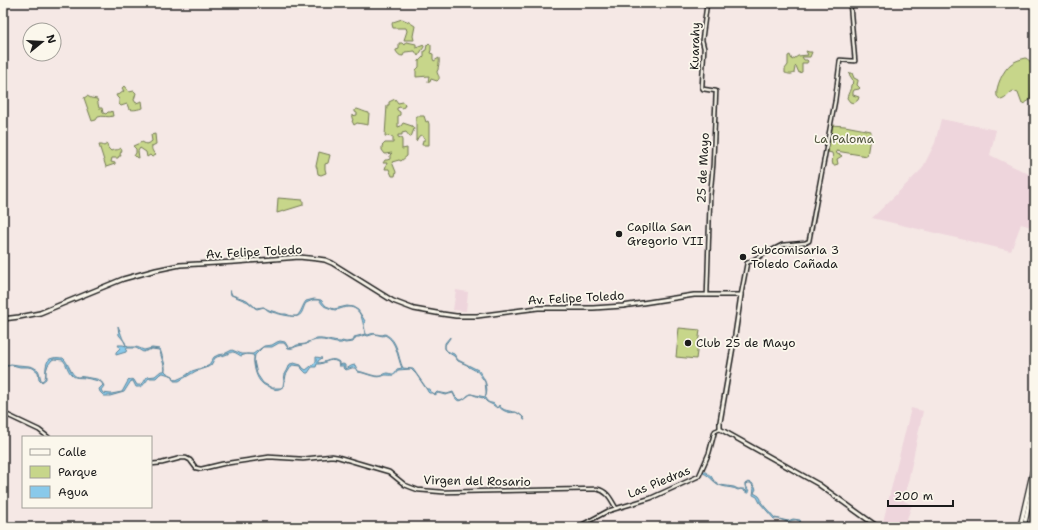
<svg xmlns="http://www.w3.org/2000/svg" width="1038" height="530" font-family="'Shantell Sans',sans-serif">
<rect width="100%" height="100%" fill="#f5e8e5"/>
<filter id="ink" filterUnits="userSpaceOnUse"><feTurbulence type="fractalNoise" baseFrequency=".025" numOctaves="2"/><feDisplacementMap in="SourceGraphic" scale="8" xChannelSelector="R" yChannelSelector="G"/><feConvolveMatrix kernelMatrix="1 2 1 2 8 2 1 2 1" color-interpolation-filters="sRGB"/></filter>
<g filter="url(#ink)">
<g fill="#eed5dc">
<polygon points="941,119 996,130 990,155 1035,177 1035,228 1021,224 1011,251 872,218 922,169 935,143"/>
<polygon points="456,290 468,292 466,311 453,310"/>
<polygon points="911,408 923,411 904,501 912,505 904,527 883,527 882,526"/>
</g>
<g fill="#c7d68a" stroke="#727953">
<polygon points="402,19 409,22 415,26 413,36 414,40 404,40 407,31 406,28 393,28 392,24 393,22"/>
<path d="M406,42H407L416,44V48L424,45V47L418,56L415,51L405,52L403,56C399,56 398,54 396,51V50L399,49V43H402L404,45Z"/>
<path d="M429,43L431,45V50L430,53L433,54V59L434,61L439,58C440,63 438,66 438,70L437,71C437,76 442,77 437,81L431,79L430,82H428L429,76L416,77V70L419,67V61L424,56V51L426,50L427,45Z"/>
<path d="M806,51L809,52H812L810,57H802L804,60H807L808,61L807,63H802V72L799,73L796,66L795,67L794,73C791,75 789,74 785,73V69L788,65V56L790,55L792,60L798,56L808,55Z"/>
<path d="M1026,58C1028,60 1030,60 1031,63C1035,69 1032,92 1030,100L1025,103L1022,104L1018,93L1013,91C1008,93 1007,99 1001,100C1000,99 998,98 997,96C995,87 1004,69 1011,64C1015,61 1021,59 1026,58Z"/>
<path d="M850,73H852L854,78L858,80V81L857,85L860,88L859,89L854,90L853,92V95L859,97L858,100L854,103L850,102L847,98C848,93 851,90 851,85L854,82L849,74Z"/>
<path d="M124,86L129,92L134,91L136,93L134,100L136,103L142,101L143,108C138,109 134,111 129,109L127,104L121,106L119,104V99L117,97L116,95L120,94L124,91L122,88Z"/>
<path d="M87,96L91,98L97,99L99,108H102L103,113L106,114L108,112H111L112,111L113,116C108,118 103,115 98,117L96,120L92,121L84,98Z"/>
<polygon points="395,99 398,103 403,102 405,104 404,107 402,108 400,107 397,108 397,110 400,112 400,115 398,116 398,127 401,126 403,123 412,126 414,129 411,137 410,137 406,132 402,133 402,135 398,135 398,137 401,138 402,140 402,149 407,148 407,156 401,161 399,160 392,162 396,172 395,176 392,176 389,169 385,169 387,163 383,163 385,160 387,160 390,159 390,155 392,153 385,154 382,150 382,146 385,143 393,143 393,137 385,136 387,105 389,105 389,102"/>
<path d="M357,109C361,110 364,112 369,113L368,125L357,123L354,125L352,121L353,120L352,118V116L357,115V113L355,112V110Z"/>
<polygon points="416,116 424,116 426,122 428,121 429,124 429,145 422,145 423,140 425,140 425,138 421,135 419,136 416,141"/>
<path d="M831,125L845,126L871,131L867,156L836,151L837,154L841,155L842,156L837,159L838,164L835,165H833C831,161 834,157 832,153L828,152V150H826Z"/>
<path d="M155,134L156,144L152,146C151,149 153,153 156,155L152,157L150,155L147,157L146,152L140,148L138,151L139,158L134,156L136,153V149L133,146L142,142L146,144L151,142L152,141L151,135Z"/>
<path d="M107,144L108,148L111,151C114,149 118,151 121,148L122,150L120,154L121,156H119L118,158H112L111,162L115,163V164L106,167L99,145H102L104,146Z"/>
<polygon points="319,152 330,155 328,163 325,164 325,169 326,173 321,175 318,174 317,168 316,166"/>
<polygon points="278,198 303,200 303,205 277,213"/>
<polygon points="679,328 700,330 696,359 676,357"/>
</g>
<g fill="#89c9ea" stroke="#5d8498" fill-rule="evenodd">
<path d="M230,290L232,295L247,300L256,308L263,307L269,310L282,314H286L291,316H297C302,311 302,306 306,301L314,299L321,300L326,306L334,309L347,306L353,307L358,310L365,321L364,326L366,334L368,335C376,331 379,337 385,334C399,341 397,356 403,368L413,369L427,389H430L431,392L435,394L437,392L447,394L453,392L455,396L459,400C466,400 466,395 471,394L485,397L486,395V391L485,382L478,372L469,367L467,365L458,361L454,356L449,353L445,349V343L450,337V338L445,345V348L447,351L454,354L458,360L478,370C484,377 490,388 485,398C488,404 491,402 494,404C495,405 496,407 497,408L499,405C505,415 518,407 525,420H524L523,417L516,412C511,414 501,411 499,406L497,408L493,405L487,402L483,398L479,397L471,394C463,399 458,407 453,393L445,395L438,393L435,395L433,393H429L428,392L427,390L416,374L411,369L398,370C395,377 392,375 385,375C377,380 367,373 358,372L355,368C351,367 349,370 345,370L343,368L344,366H339L338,362C328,357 325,365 317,364L316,367H312L308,373H306L302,369L301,366L292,365L286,375L284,386C278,391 274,390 269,387C267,386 265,386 263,384C256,379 253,365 254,357L253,355L247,354L241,356C231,350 234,352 225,355C222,356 218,356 215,358L211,365L208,367L196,371L179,381H174L173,376L163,373L160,374L156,378H149C145,382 144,388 136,387L133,381H131L124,392L110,396H104L100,392L99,389L103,385L101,382C96,380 90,379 85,378C79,377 75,379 71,374C67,370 67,364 63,360L54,359L52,360L48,365L46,371V379L42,382L39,379L38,372L33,368L28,367H20L12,365L3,367V366L11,364L18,365L29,366L33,367L38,370L39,372L41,380L43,381C43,380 44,379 45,378C47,374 43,359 53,358C56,357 60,358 63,358C69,363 70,374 77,377C79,377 82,376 84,377C87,377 88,378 91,378C97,379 101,379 104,386L101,390L103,393L111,394L122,392L128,381L130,379L134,380L137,385C143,386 144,381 147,377L155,376L161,371H164L165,369L160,352L159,350L152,349L143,352L136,348H127L126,352L116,355V352L120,348L118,345H123L126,346L125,342L119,335L118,326C121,332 123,343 128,347C130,347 133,347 135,347C138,347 141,349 144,350L152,348L160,349L165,365V371L167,373L173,376L174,379L176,380L185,376L192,371L208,366L214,357L218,355L224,354L232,350L242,354H253L264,346L272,345L277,342L280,341L285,342L288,347L292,348L297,345L306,344L307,342C311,342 313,339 317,339C324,338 333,342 341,342L342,341L346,342L353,341L354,339V337L358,336L365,334C363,323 362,307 348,307C343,307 339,310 335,310C334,310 326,307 326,307C323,306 321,302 319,300H313L306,303C303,307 303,314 298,316C294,318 274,313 269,311C267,310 266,309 264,307L257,309L255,308L248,302L231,295ZM374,334L383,336L385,335C397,341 397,357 402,368L397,369C393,377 392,373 386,373C384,374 382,376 380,376C374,377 364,372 358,371L355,365C350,365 348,369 345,369V365L343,364L339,365V362C332,356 326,363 318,363V361L322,358L316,357V361L315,363L306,370L303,368L301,365L294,363L290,364L287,371L285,374L283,386L281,388H272L263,383L257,374L254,361L255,355L263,347H272L279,343H284L288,348C293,349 294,347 298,346C301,345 304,345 307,344L308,342C312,342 314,340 318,340C326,339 333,344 342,343L343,342L345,343L353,342L356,337H359L365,335L368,336Z"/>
<path d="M704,471L711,476L714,481L720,485L734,487L738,489H744L747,492V490L745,486V484L748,482L752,483L756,489L754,493L759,496L761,499V502L765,507L775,518L788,521L793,519L800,520L801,523V527H800V522C796,518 792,521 787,522L779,519H774L760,503L757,497L753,495L754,488L751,483H748L745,484L749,491V493H747L741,489L738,490C733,487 728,488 722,486C714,484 711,476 703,473Z"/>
</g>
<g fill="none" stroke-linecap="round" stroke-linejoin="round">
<g stroke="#1c1c1c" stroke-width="5.5">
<g id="tertiary">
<polyline points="707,3 702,40 704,48 702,87 703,89 716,91 713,165 710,197 707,295"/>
<polyline points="741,295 747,263 782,245 805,243 809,241 835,101 840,60 855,61 850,3"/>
<polyline points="3,413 39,430 48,437"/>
<path d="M151,464L162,463L181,458H186L190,460L196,468L201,469L222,464L269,457L303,459L332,456L338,457L389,472L405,485L410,487L418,490L443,492L597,489C608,491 611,500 616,508"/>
<polyline points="578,527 608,511 651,498 699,476 709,453 714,434 715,431 720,429"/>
</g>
</g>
<g stroke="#1c1c1c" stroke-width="6">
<polyline id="secondary" points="3,319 19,317 40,313 123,279 156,270 180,265 235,262 299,257 318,259 325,260 332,263 393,301 414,309 442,314 456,316 477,316 538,308 593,308 623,306 694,295 741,295 735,335 720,422 720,429 818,484 878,527"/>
</g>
<g stroke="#1c1c1c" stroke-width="6">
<g id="trunk">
<polyline points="1020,527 1035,461"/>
<polyline points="1024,527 1035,475"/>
</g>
</g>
<use href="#tertiary" stroke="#fbf7ec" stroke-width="2.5"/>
<use href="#secondary" stroke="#fbf7ec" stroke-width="3"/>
<use href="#trunk" stroke="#fbf7ec" stroke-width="3.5"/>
</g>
</g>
<g fill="#1c1c1c" stroke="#fbf7ec" stroke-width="1.5">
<circle cx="619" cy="234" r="4"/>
<circle cx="743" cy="257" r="4"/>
<circle cx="688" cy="343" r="4"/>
</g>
<g text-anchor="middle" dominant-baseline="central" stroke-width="3.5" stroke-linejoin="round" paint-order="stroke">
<g font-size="12" fill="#1c1c1c" stroke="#fbf7ec">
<text transform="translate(695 46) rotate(-88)">Kuarahy</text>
<text transform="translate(703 168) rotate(-87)">25 de Mayo</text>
<text transform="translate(254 252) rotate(-3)">Av. Felipe Toledo</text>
<text transform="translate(576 298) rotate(-3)">Av. Felipe Toledo</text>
<text transform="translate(477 481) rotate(1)">Virgen del Rosario</text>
<text transform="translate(659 482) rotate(-22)">Las Piedras</text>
</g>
<g font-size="12" fill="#4f543d" stroke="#fbf7ec">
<text x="844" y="139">La Paloma</text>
</g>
<g font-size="12" fill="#1c1c1c" stroke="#fbf7ec" text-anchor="start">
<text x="627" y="227">Capilla San<tspan x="627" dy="14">Gregorio VII</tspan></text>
<text x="751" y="250">Subcomisaria 3<tspan x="751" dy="14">Toledo Cañada</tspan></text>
<text x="696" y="343">Club 25 de Mayo</text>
</g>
</g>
<rect width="1038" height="530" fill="none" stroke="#fbf7ec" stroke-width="16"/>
<rect x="8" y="8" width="1022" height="514" fill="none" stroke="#1c1c1c" stroke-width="1.5" filter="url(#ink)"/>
<rect x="22" y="436" width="130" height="72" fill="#fbf7ec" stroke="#a29f99"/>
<rect x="30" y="449" width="20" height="6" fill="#fbf7ec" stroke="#a29f99"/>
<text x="58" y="456" font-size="12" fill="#1c1c1c">Calle</text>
<rect x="30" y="466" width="20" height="12" fill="#c7d68a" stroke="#a29f99"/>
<text x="58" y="476" font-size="12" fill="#1c1c1c">Parque</text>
<rect x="30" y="486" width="20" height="12" fill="#89c9ea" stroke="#a29f99"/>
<text x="58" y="496" font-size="12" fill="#1c1c1c">Agua</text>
<g transform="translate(42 42) rotate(72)"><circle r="19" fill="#fbf7ec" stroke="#a29f99"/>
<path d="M0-3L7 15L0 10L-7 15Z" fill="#1c1c1c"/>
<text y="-6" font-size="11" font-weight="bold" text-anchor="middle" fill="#1c1c1c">N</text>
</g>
<path d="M888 500v6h65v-6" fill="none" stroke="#1c1c1c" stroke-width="2"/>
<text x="894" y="500" font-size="12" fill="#1c1c1c" stroke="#fbf7ec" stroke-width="3" paint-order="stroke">200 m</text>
</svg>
